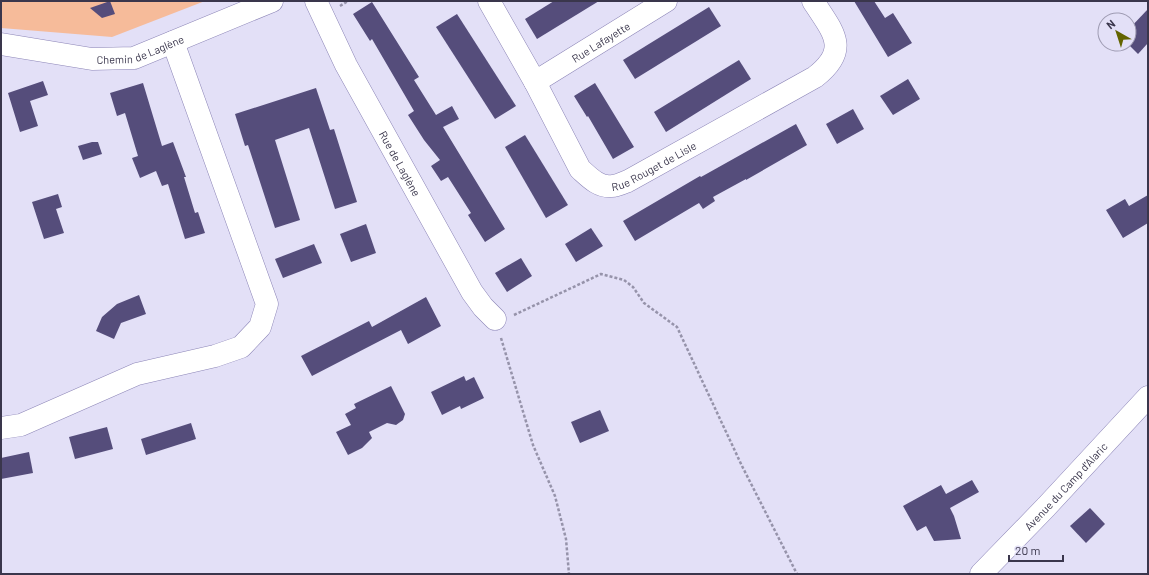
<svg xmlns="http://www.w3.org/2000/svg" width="1149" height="575" font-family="Barlow,sans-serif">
<rect width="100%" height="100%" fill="#e3e0f7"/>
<polygon fill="#f6bb9a" points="1,1 205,1 112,37 1,28"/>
<g fill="#554d7b">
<polygon points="110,1 115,14 102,18 90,8"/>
<polygon points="554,1 599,1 537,39 525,19"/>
<polygon points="854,1 874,1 885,18 893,13 912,43 888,57"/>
<polygon points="372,2 419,77 414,80 436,115 452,106 459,119 443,127 505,229 485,242 468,215 471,213 448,177 441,181 431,166 440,160 424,140 408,115 414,111 372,39 370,41 353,14"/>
<polygon points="709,7 721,26 635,79 623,60"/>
<polygon points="1148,9 1148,43 1138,54 1129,45 1129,29"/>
<polygon points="457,14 516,106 495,119 436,27"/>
<polygon points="739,60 751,79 666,132 654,112"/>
<polygon points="908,79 920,99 893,115 880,96"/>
<polygon points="43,81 48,95 30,101 38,126 20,132 8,93"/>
<polygon points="143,83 162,146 173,142 186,177 184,177 195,213 198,212 205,233 185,239 168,184 162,186 156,171 140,178 132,158 138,156 125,113 117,116 110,93"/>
<polygon points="595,83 634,147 613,159 588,116 587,117 574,96"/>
<polygon points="316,88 330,130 334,129 357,202 335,209 309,128 275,140 300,220 275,228 248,145 245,146 235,114"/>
<polygon points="853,109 864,129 837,144 826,124"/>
<polygon points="796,124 807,145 746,180 746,179 713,197 715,201 703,209 699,203 635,241 623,221 700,176 701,177"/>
<polygon points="525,135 568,205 546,218 505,147"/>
<polygon points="92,142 98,142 102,154 83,160 78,146"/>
<polygon points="58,194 62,207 56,209 64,233 44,239 32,202"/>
<polygon points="1148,195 1148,223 1123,238 1106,210 1125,199 1129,206"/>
<polygon points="366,224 376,253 351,262 340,234"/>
<polygon points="591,228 603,246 576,262 565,244"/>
<polygon points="314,244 322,263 283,278 275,259"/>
<polygon points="521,258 532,276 507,292 495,273"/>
<polygon points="139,295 146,314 121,323 114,339 96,331 102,317 117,304"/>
<polygon points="426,297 441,326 408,344 401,330 312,376 301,356 369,321 372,327"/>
<polygon points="464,376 466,381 474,377 484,398 461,409 460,406 442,415 431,392"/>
<polygon points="391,386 405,414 403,420 396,425 387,423 369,432 372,438 362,448 348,455 336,432 351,425 345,414 356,408 354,404"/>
<polygon points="600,410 609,431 580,443 571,422"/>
<polygon points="191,423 196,439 146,455 141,439"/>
<polygon points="107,427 113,449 75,459 69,437"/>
<polygon points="29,452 33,473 1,479 1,458"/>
<polygon points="972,480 979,492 950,508 954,516 961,539 934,541 926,526 917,531 903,506 941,485 946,494"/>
<polygon points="1090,508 1105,524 1086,543 1070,526"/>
</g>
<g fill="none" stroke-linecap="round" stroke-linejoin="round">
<g stroke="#8c85b7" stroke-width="23">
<g id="minor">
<path id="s1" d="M316,1L346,65L472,292L483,307L495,319"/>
<path id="s2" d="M489,1L535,82L580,169C589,177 599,188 612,186C617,186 623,183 628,181L815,77C851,49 833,32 813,1"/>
<path id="s3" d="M1,44L92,59L134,58L272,1"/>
<path id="s4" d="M535,82L666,1"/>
<polyline points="1,428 21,425 137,374 215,356 241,347 260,327 267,304 173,42"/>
</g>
</g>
<g stroke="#8c85b7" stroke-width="23">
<g id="major">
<path id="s5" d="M981,574L1046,507L1148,397"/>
</g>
</g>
<g stroke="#9693aa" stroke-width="2.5" stroke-dasharray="3 2" stroke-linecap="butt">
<polyline points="340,6 348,1"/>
<polyline points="514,315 601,274 624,280 633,287 644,303 677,327 742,466 797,574"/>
<polyline points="501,338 533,445 555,496 566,539 569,574"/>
</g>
<use href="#minor" stroke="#fff" stroke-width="22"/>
<use href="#major" stroke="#fff" stroke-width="22"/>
</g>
<g text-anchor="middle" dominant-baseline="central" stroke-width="4" stroke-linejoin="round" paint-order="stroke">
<g font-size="11" fill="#3a364c" stroke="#e3e0f7">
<text stroke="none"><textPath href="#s4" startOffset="77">Rue Lafayette</textPath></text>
<text stroke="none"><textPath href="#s3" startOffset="142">Chemin de Laglène</textPath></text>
<text stroke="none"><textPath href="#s1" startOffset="183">Rue de Laglène</textPath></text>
<text stroke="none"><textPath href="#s2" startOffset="275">Rue Rouget de Lisle</textPath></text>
<text stroke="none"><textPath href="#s5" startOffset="122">Avenue du Camp d'Alaric</textPath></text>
</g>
</g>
<rect width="1149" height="575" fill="none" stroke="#3a364c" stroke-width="4"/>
<g transform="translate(1117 32) rotate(321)"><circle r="19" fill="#e3e0f7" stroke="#9f9cb3"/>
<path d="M0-3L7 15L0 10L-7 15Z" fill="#636400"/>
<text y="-6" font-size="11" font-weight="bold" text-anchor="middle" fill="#3a364c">N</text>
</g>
<path d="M1009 555v6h54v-6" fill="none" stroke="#3a364c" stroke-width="2"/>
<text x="1015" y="555" font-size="12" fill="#3a364c" stroke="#e3e0f7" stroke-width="3" paint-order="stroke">20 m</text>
</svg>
